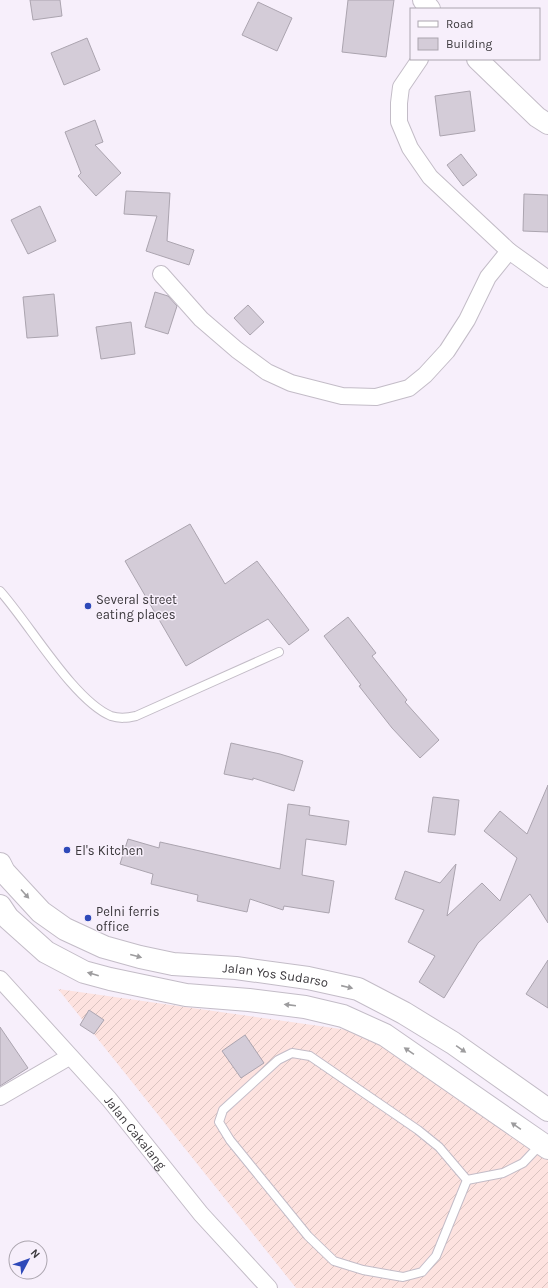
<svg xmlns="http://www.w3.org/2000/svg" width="548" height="1288" font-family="Karla,sans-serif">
<defs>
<pattern id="industrial-furrows" width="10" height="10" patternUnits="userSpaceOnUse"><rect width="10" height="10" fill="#fde2df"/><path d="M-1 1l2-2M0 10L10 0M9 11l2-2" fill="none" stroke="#dac3c0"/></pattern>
</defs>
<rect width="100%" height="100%" fill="#f7effb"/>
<polygon fill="url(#industrial-furrows)" points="58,989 369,1033 548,1155 548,1288 296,1288"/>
<g fill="#d4ccd8" stroke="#aba4af">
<polygon points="30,0 60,0 62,16 33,20"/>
<polygon points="348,0 394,0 386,57 342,52"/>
<polygon points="258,2 292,18 277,51 242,35"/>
<polygon points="87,38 100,70 64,85 51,53"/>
<polygon points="470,91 475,131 440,136 435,96"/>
<polygon points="95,120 103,142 95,145 121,173 96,196 78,176 81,173 65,132"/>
<polygon points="461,154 477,175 463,186 447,165"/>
<polygon points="126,191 170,193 167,241 194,250 189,265 146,251 157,216 124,214"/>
<polygon points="524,194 548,195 548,232 523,231"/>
<polygon points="40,206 56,241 28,254 11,220"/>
<polygon points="155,292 168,296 177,306 168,334 145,327"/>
<polygon points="54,294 58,336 27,338 23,297"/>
<polygon points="248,305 264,322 250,335 234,318"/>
<polygon points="131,322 135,354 101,359 96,327"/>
<polygon points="190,524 225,584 257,561 309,630 289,645 268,619 186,666 125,561"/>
<polygon points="348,617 376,653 372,656 407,700 405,702 439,740 420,758 392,728 359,686 361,685 324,636"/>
<polygon points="231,743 280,754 303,761 294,791 253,778 253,780 224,774"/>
<polygon points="548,785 548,923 530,894 478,943 444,998 419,982 435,956 408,942 424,910 395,899 405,871 440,883 456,864 447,916 482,883 500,901 517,858 484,831 500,811 527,834"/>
<polygon points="433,797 459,800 455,835 428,832"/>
<polygon points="288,804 310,807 309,815 349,821 346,845 306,839 302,875 334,881 329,913 284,906 283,910 250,899 247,912 197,901 198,895 151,884 153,874 120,864 128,839 159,848 160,842 280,869"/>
<polygon points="548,960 548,1008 526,994"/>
<polygon points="89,1010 104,1020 94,1034 80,1025"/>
<polygon points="0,1027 28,1068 0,1086"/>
<polygon points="245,1035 264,1063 241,1078 222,1051"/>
</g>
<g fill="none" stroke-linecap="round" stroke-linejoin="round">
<g stroke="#c3bcc7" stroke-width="10">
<g id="service">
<path d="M0,591C29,623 73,700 111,716C120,719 127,718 136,716L279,652"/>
<polygon points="292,1053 310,1056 418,1130 439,1147 467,1180 436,1256 422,1272 403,1277 363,1270 334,1261 308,1236 230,1140 219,1122 223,1110 278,1060"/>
<polyline points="467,1180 503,1173 523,1163 541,1144"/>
</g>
</g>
<g stroke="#c3bcc7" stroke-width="18">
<g id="minor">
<polyline points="420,59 401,87 399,103 399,122 410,148 430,177 509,251 548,279"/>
<polyline points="161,274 201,319 237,350 267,372 291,383 342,396 376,397 409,388 425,375 447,351 467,320 488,277 509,251"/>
<path id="s1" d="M0,979L109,1099L201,1214L269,1288"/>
<polyline points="0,1097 69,1057"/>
</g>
</g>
<g stroke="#c3bcc7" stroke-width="22">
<g id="tertiary">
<polyline points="423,0 430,9"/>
<polyline points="477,59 537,117 548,124"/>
</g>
</g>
<g stroke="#c3bcc7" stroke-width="24">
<g id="trunk">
<path id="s2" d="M0,864L4,872L41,912L65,929L104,947L140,957L173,964L236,968L308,978L358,989L404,1013L453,1043L548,1110"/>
<polyline points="0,906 8,918 46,952 84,972 110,979 186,995 249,1000 305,1007 343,1016 385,1035 548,1148"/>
</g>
</g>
<use href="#service" stroke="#fff" stroke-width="8"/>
<use href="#minor" stroke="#fff" stroke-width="16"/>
<use href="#tertiary" stroke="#fff" stroke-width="20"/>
<use href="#trunk" stroke="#fff" stroke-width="22"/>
</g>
<defs><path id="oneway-solid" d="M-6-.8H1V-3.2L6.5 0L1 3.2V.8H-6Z"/></defs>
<g fill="#9d9c9e">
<use href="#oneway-solid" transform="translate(25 894) rotate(48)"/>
<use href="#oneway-solid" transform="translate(136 956) rotate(15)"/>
<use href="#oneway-solid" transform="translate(93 974) rotate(-164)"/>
<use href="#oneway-solid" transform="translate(347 987) rotate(13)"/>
<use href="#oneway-solid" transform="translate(290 1005) rotate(-173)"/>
<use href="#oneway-solid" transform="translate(461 1049) rotate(35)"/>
<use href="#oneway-solid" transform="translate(409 1051) rotate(-146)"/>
<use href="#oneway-solid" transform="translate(516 1126) rotate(-145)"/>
</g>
<g fill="#2e49b9" stroke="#f7effb" stroke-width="1.5">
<circle cx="88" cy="606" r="4"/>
<circle cx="67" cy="850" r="4"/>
<circle cx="88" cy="918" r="4"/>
</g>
<g text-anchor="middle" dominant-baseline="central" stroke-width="3" stroke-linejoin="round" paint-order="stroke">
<g font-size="13" fill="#3b383c" stroke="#f7effb" text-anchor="start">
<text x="96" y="599">Several street<tspan x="96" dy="15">eating places</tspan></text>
<text x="75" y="850">El's Kitchen</text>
<text x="96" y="911">Pelni ferris<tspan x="96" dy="15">office</tspan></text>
</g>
<g font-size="13" fill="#3b383c" stroke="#f7effb">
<text stroke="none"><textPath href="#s2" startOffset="310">Jalan Yos Sudarso</textPath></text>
<text stroke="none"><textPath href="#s1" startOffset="205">Jalan Cakalang</textPath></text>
</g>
</g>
<rect x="410" y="8" width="130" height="52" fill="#f7effb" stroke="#aca6af"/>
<rect x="418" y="21" width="20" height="6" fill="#ffffff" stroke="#aca6af"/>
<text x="446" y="28" font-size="12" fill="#3b383c">Road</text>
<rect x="418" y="38" width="20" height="12" fill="#d4ccd8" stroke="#aca6af"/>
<text x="446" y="48" font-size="12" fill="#3b383c">Building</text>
<g transform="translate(28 1260) rotate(49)"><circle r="19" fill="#f7effb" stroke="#aca6af"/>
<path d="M0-3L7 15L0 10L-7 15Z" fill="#2e49b9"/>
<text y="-6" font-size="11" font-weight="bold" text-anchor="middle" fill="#3b383c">N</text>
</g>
</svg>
